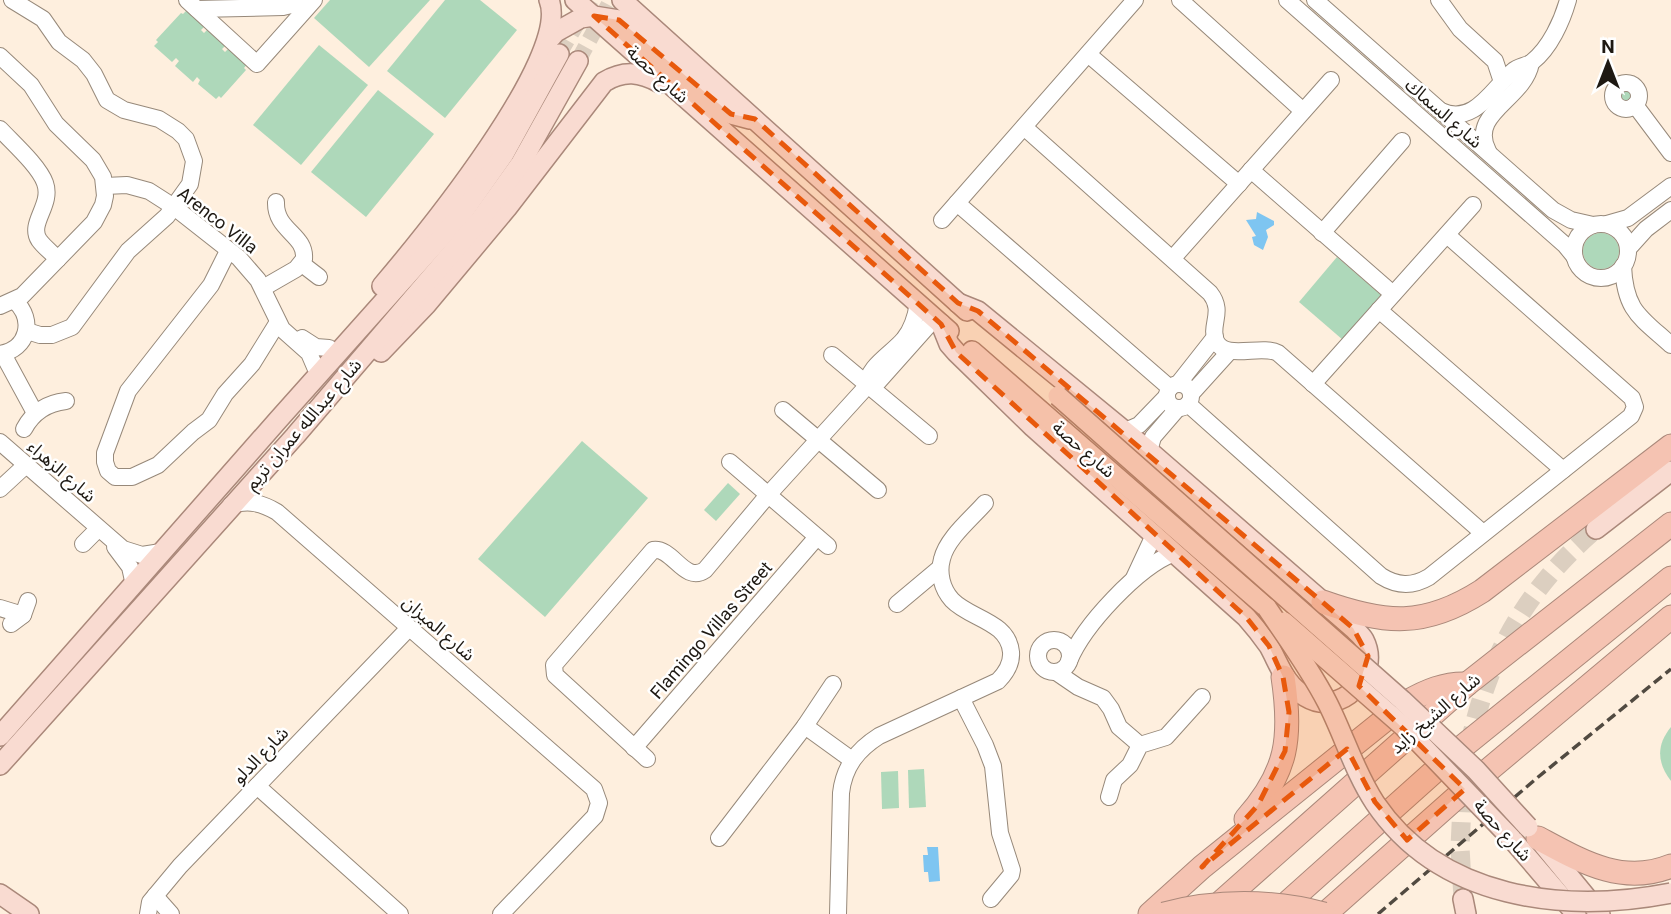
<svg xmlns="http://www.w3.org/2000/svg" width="1671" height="914" font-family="Roboto,'Noto Sans Arabic',sans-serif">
<rect width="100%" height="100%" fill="#feefde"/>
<g fill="#aed8ba">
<polygon points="330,0 430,0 369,67 314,18"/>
<polygon points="445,0 480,0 517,30 445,118 387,71"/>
<polygon points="187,10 205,26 201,30 204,33 207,30 225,46 222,49 225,52 230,47 248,63 244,68 246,70 221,98 219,96 216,99 198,84 200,80 197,77 193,82 175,66 179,61 176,58 172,62 154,46 158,42 156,40 181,13 183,14"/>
<polygon points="319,45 368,85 301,165 253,125"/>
<circle cx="1626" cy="95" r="9"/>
<polygon points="378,90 434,134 366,217 311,172"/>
<circle cx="1601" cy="251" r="18"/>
<polygon points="1337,257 1381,295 1343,340 1299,302"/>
<polygon points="582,441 648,498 545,617 478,559"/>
<polygon points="728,483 740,494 716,521 704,510"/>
<path d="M1671,727V781C1657,763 1656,745 1671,727Z"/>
<polygon points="924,769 926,807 909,808 908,770"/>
<polygon points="898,771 899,808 882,809 881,772"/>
</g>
<g fill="#7ec5f1">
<polygon points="1257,212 1274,221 1274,225 1266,230 1268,237 1263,250 1254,245 1252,237 1256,236 1246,220 1256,219"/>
<polygon points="927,847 938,847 940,881 929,882 928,872 924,872 923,855 928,855"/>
</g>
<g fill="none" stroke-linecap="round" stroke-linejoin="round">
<g stroke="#dccfc0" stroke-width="16" stroke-dasharray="16 8" stroke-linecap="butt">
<polyline points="559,54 591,0"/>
<polyline points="578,61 611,0"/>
</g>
<g stroke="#dccfc0" stroke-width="19" stroke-dasharray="19 10" stroke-linecap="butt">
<path d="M1469,747C1488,656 1526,589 1596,529"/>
<polyline points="1463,899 1460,847 1463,784"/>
</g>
<g stroke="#97897a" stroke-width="18">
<g id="minor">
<polyline points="12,0 43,19 59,42 83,60 94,74 107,100 124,110 159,119 178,131 186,139 194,161 190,184 167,216 128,251 72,327 52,335 40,335 27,331"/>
<polyline points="187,0 257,64 314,0"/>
<polyline points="1180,0 1303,111"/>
<polyline points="1287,0 1565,245 1574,256"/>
<polyline points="1315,0 1553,210 1571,220 1593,225"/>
<polyline points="1439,0 1460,29 1495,61 1502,82"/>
<polyline points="197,9 283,7 313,0"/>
<polyline points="1088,54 1239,184"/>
<polyline points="0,56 31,85 56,124 93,160 103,177 105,196 103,205 94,222 22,296 0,306"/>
<circle cx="1626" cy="96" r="13"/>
<polyline points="1635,105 1671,153"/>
<path d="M1441,111C1474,126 1492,89 1513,71C1518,66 1527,66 1532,62C1550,48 1562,21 1568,0"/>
<path d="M1024,127L1210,293C1225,312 1209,325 1216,341C1225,361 1261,344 1278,353L1483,533"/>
<path d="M0,129C13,143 39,166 45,183C53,205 28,223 39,240C44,247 52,253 58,259"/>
<path d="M1488,151C1468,113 1524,100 1531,63"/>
<polyline points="1251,170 1393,294"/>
<polyline points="105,186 127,185 149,191 174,207 239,258 258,280 282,329 309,353 315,367"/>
<polyline points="957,203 1170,388"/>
<polyline points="942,220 1135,0"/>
<circle cx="1601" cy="251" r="27"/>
<polyline points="1607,224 1628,218 1671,186"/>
<polyline points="1322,233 1402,141"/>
<polyline points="1628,249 1646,229 1671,210"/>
<polyline points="228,251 211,285 128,391 105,453 105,462 108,471 115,477 132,477 158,465 193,432 209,420 225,394 252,364 278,322"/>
<polyline points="1173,258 1331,80"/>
<polyline points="302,264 319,277"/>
<path d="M1623,266C1625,311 1640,317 1671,345"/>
<path d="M263,288L296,269L304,259C306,234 275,231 276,202"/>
<polyline points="1379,310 1563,470"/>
<polyline points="302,338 316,347 329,348"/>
<path d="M0,354C28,349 35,320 15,301"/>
<polyline points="3,354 35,413"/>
<polyline points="832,355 929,436"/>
<circle cx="1179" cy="396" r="12"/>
<polyline points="1178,384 1215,337"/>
<polyline points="1313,384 1473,205"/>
<path d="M868,385C865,368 894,352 904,339C913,328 916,316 918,303"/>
<polyline points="1191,394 1229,352"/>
<path d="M1188,404L1381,576C1397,586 1412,587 1429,577L1631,416L1635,407L1632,398L1447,235"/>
<polyline points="783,410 878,490"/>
<path d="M24,429C33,412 47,403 66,401"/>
<polyline points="1125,431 1139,425 1167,396"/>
<polyline points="0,442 123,549 142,555 161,552"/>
<polyline points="1149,451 1153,437 1178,408"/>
<polyline points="730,462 828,546"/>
<polyline points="0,489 26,465"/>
<path d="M231,505C249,500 262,503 277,512L594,789L599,803L595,816L501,914"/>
<polyline points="83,544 98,529"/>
<polyline points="115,547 130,567 134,585"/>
<polyline points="1134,578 1154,535"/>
<polyline points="897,604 940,568"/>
<polyline points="0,608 23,615"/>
<polyline points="11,624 23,615 28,601"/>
<circle cx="1054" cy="656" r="16"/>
<path d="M1069,661C1084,625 1138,567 1174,553"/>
<polyline points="1056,672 1078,687 1103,698 1111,709 1119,727 1140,745"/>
<polyline points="961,698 985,745 993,766 1000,833 1012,870 1011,875 991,899"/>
<polyline points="805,726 852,760"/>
<polyline points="634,748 817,537"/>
<path d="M647,759L555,675L554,665L653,550C673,547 684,584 705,570L768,495L868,385L878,382L935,318"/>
<polyline points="257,786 400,914"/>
<polyline points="1109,797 1114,780 1130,765 1140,745 1166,737 1202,697"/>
<polyline points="719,838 805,726 833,684"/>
<polyline points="155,896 171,914"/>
<polyline points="148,914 150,902 180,866 409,628"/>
<path d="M838,914L841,793C844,767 857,750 879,736L998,681C1006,673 1012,664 1011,652C1008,621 970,619 952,600C942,589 938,573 942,559C947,538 971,519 985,503"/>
</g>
</g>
<g stroke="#aa887a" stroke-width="22">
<g id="major">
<polyline points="575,0 949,331"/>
<polyline points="622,0 967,311"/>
<polyline points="547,42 556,32 581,18 594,16 619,20 721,107 731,114 750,119"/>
<path d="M382,286C421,240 572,57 549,0"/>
<path d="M941,324L949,344L956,352L1033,427L1246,617C1254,626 1262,636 1269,646C1280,666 1285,685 1306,697C1340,718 1382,675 1364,640C1362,636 1357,632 1353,628L1149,451L978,311L958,303"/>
<polyline points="972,351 1267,608"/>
<path d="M381,352L426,305L507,208L604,82C624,70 640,72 660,83"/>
<polyline points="1596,529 1671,471"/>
<polyline points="0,736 278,420 461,215 504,154 559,54"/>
<polyline points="0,765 295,436 480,220 521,163 578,61"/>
<polyline points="1512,839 1576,914"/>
<polyline points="1541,842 1600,914"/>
<polyline points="0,894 29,914"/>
<polyline points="1463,899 1466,914"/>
</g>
</g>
<g stroke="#aa887a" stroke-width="25">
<g id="highway">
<path d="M1323,602C1385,624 1424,628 1482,591L1671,446"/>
<path d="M1246,819C1288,772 1292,737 1283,677"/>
<path d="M1538,838C1581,861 1622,886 1671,866"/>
<polyline points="1210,912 1467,684 1671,524"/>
<path d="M1150,914L1202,867L1407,702C1426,691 1445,683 1467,684"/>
<polyline points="1275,914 1456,752 1671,578"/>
<polyline points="1325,914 1467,788 1671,617"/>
</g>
</g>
<use href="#minor" stroke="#fff" stroke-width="16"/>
<use href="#major" stroke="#f9dbd1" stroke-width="19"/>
<use href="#highway" stroke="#f5c3b2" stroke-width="23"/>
<polyline stroke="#514a41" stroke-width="3.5" stroke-dasharray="10 5" stroke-linecap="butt" points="1378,914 1537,778 1671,669"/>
<g stroke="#aa887a" stroke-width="22" stroke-linecap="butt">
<g id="major-bridge">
<polyline points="1058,396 1402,700 1476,770 1528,827"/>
<path d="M1267,608C1288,639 1310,669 1327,702C1344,735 1354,771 1375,803C1440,899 1563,914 1671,893"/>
<polyline points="1284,622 1404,727 1512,839"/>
</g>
</g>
<g stroke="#aa887a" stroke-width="25" stroke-linecap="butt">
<path id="highway-bridge" d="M1164,914C1216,900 1272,900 1324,914"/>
</g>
<use href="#major-bridge" stroke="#f9dbd1" stroke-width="19"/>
<use href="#highway-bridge" stroke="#f5c3b2" stroke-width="23"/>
</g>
<path fill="#e8590c" fill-opacity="0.2" stroke="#e8590c" stroke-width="5" stroke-dasharray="14 9" stroke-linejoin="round" d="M594,16L619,20L731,114L755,119L958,303L978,311L1353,628L1368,656L1359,686L1465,789L1407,840L1375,802L1347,749L1202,867L1258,805L1285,751L1289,712L1283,677L1269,646L1246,617L956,352L941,324Z"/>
<g text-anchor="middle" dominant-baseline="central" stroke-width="5" stroke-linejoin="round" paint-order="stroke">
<g font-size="18" fill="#1e1913" stroke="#fff">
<text transform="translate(658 74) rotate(42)">شارع حصة</text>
<text transform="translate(1444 113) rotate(41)">شارع السماك</text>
<text transform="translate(218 220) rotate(38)">Arenco Villa</text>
<text transform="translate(303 424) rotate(-49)">شارع عبدالله عمران تريم</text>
<text transform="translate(1084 449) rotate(41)">شارع حصة</text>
<text transform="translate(62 471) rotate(41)">شارع الزهراء</text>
<text transform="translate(439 628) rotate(41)">شارع الميزان</text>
<text transform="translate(711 630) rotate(-49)">Flamingo Villas Street</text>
<text transform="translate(1435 713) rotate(-41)">شارع الشيخ زايد</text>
<text transform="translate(260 755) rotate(-46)">شارع الدلو</text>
<text transform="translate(1503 830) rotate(48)">شارع حصة</text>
</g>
</g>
<g transform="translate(1608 63)" stroke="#ffffff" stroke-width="5" paint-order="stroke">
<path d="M0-5L12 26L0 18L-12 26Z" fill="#1e1913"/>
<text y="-10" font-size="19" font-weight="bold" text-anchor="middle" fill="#1e1913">N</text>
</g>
</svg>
